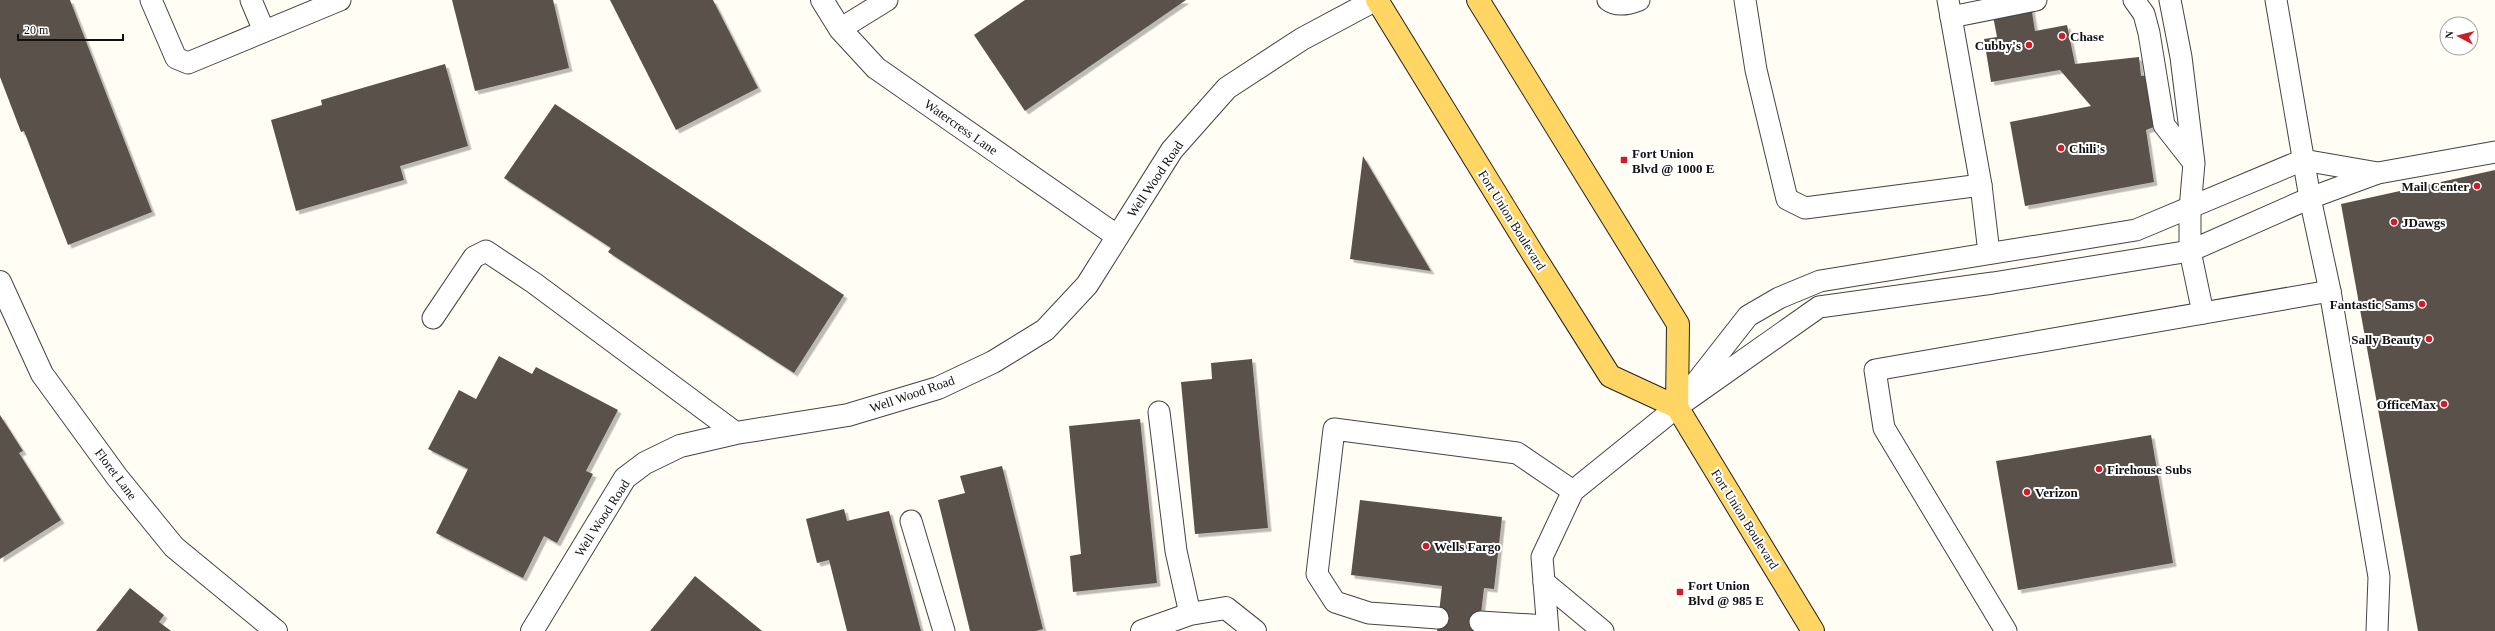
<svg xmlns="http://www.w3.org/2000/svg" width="2495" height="631" font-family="Georgia,serif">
<defs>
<filter id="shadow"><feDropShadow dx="3.5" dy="3.5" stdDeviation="0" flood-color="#0004"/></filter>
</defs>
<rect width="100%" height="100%" fill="#fffdf4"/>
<g fill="#5a514c" filter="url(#shadow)">
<polygon points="0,0 70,0 152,212 68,245 24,131 21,132 0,77"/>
<polygon points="452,0 553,0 569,68 475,91"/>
<polygon points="610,0 713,0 758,88 676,130"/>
<polygon points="1025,0 1186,0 1025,111 974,35"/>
<polygon points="1990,0 2030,0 2035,31 2067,25 2075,64 2139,57 2141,76 2151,75 2159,125 2146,130 2154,182 2025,206 2010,122 2091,106 2060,70 1991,82 1984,39 1997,37"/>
<polygon points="445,64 468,146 400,166 404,180 296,211 271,120 322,105 321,100"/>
<polygon points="555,104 844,295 794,373 608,252 611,248 504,178"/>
<polygon points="1363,156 1431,271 1350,259"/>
<polygon points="2495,170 2495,631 2418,631 2341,204"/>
<polygon points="499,356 532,374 536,367 618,410 586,471 593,474 557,543 544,536 523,578 436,533 468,469 428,449 459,390 476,399"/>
<polygon points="1252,359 1268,528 1195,534 1181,382 1212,379 1211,363"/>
<polygon points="0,415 23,451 19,453 61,520 0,559"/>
<polygon points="1140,419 1157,583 1073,592 1070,556 1081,554 1069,426"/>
<polygon points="2151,435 2173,563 2018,590 1996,461"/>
<polygon points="1002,466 1043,629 1036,631 970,631 938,500 965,493 960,476"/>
<polygon points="1360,500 1502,517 1494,589 1484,588 1479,631 1437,631 1442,586 1351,575"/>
<polygon points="844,509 847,521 889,511 921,631 847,631 829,560 817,563 806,519"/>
<polygon points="695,576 762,631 650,631"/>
<polygon points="130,588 164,615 159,622 171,631 96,631"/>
</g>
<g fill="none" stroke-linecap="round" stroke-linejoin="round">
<g stroke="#444" stroke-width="23">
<g id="lane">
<polyline points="151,0 176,58 188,63 340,0"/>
<polyline points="251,0 264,31"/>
<path d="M1608,0C1617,7 1629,4 1639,0"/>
<polyline points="1745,0 1756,70 1787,199 1805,208 1981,185"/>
<polyline points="1948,0 1981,185 1989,253"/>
<polyline points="2134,0 2144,14 2149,33 2164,125 2193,162"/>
<polyline points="2170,0 2181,57 2194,163 2190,209 2190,251 2203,313"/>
<polyline points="2276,0 2310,198 2330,291 2379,577 2377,631"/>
<polyline points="1951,17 2036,0"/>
<polyline points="840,29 887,0"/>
<polyline points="433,318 474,257 486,251 534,283 736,433"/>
<polyline points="1690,390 1748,316 1779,298 1820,281 2136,230 2303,160 2378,173"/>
<polyline points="1159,412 1176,551 1190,614"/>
<polyline points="911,521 944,631"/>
<polyline points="1544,582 1603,631"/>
<polyline points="1438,618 1369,613 1335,602 1317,574 1334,429 1517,453 1573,491"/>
<polyline points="1480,622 1547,626"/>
<polyline points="1548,631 1542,557 1573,491 1677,407 1819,307 1993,283 2190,251 2310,198 2378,173 2495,152"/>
<polyline points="2006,631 1884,428 1875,370 2330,291"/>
</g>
</g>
<g stroke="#444" stroke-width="24">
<g id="street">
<polyline points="822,0 840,29 876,68 1117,236"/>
<polyline points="0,282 42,374 117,477 174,547 276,631"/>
<polyline points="532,631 625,478 645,463 680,446 736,433 848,415 938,388 993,362 1045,330 1087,285 1172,150 1227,88 1302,39 1375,0"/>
<polyline points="1142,631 1190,614 1226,608 1255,631"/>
</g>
</g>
<g stroke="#222" stroke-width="24">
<g id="primary">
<polyline points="1377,0 1533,254 1610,376 1677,407"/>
<polyline points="1478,0 1678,324 1677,407 1813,631"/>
</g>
</g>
<use href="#lane" stroke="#fff" stroke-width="21"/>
<use href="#street" stroke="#fff" stroke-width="22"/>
<use href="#primary" stroke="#ffd564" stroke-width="22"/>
</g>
<g fill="#cc1d2a" stroke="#fff" stroke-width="1.5">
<circle cx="2062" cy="36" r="4"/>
<circle cx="2029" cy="45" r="4"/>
<circle cx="2061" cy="148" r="4"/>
<rect x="1620" y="156" width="8" height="8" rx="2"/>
<circle cx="2477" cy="186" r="4"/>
<circle cx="2394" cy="222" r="4"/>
<circle cx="2422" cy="304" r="4"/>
<circle cx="2429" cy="339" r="4"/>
<circle cx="2444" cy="404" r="4"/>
<circle cx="2099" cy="469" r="4"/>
<circle cx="2027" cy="492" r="4"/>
<circle cx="1426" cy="546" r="4"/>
<rect x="1676" y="588" width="8" height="8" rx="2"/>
</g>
<g text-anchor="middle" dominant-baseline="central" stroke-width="4" stroke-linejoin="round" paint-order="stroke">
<g font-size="13" font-weight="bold" fill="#111" stroke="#fff" text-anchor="start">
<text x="2070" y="36">Chase</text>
<text x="2021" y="45" text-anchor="end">Cubby's</text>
<text x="2069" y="148">Chili's</text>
<text x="1632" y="153">Fort Union<tspan x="1632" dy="15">Blvd @ 1000 E</tspan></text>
<text x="2469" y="186" text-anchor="end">Mail Center</text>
<text x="2402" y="222">JDawgs</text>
<text x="2414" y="304" text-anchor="end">Fantastic Sams</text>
<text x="2421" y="339" text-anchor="end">Sally Beauty</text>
<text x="2436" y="404" text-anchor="end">OfficeMax</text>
<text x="2107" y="469">Firehouse Subs</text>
<text x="2035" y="492">Verizon</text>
<text x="1434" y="546">Wells Fargo</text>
<text x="1688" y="585">Fort Union<tspan x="1688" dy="15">Blvd @ 985 E</tspan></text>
</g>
<g font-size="13" fill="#111" stroke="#fff">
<text transform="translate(961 127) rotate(35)">Watercress Lane</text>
<text transform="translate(1155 179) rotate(-56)">Well Wood Road</text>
<text transform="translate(1512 220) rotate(58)">Fort Union Boulevard</text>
<text transform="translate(912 394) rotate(-19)">Well Wood Road</text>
<text transform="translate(116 474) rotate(53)">Floret Lane</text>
<text transform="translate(602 518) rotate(-57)">Well Wood Road</text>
<text transform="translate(1745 519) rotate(58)">Fort Union Boulevard</text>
</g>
</g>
<g transform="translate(2459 36) rotate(277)"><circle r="19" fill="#ffffff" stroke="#a0a0a0"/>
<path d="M0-3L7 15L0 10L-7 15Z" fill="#cc1d2a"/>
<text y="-6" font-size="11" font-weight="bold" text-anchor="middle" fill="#111111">N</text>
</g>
<path d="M18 34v6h105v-6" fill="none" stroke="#111111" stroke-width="2"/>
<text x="24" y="34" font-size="12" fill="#111111" stroke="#ffffff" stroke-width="3" paint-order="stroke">20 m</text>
</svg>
